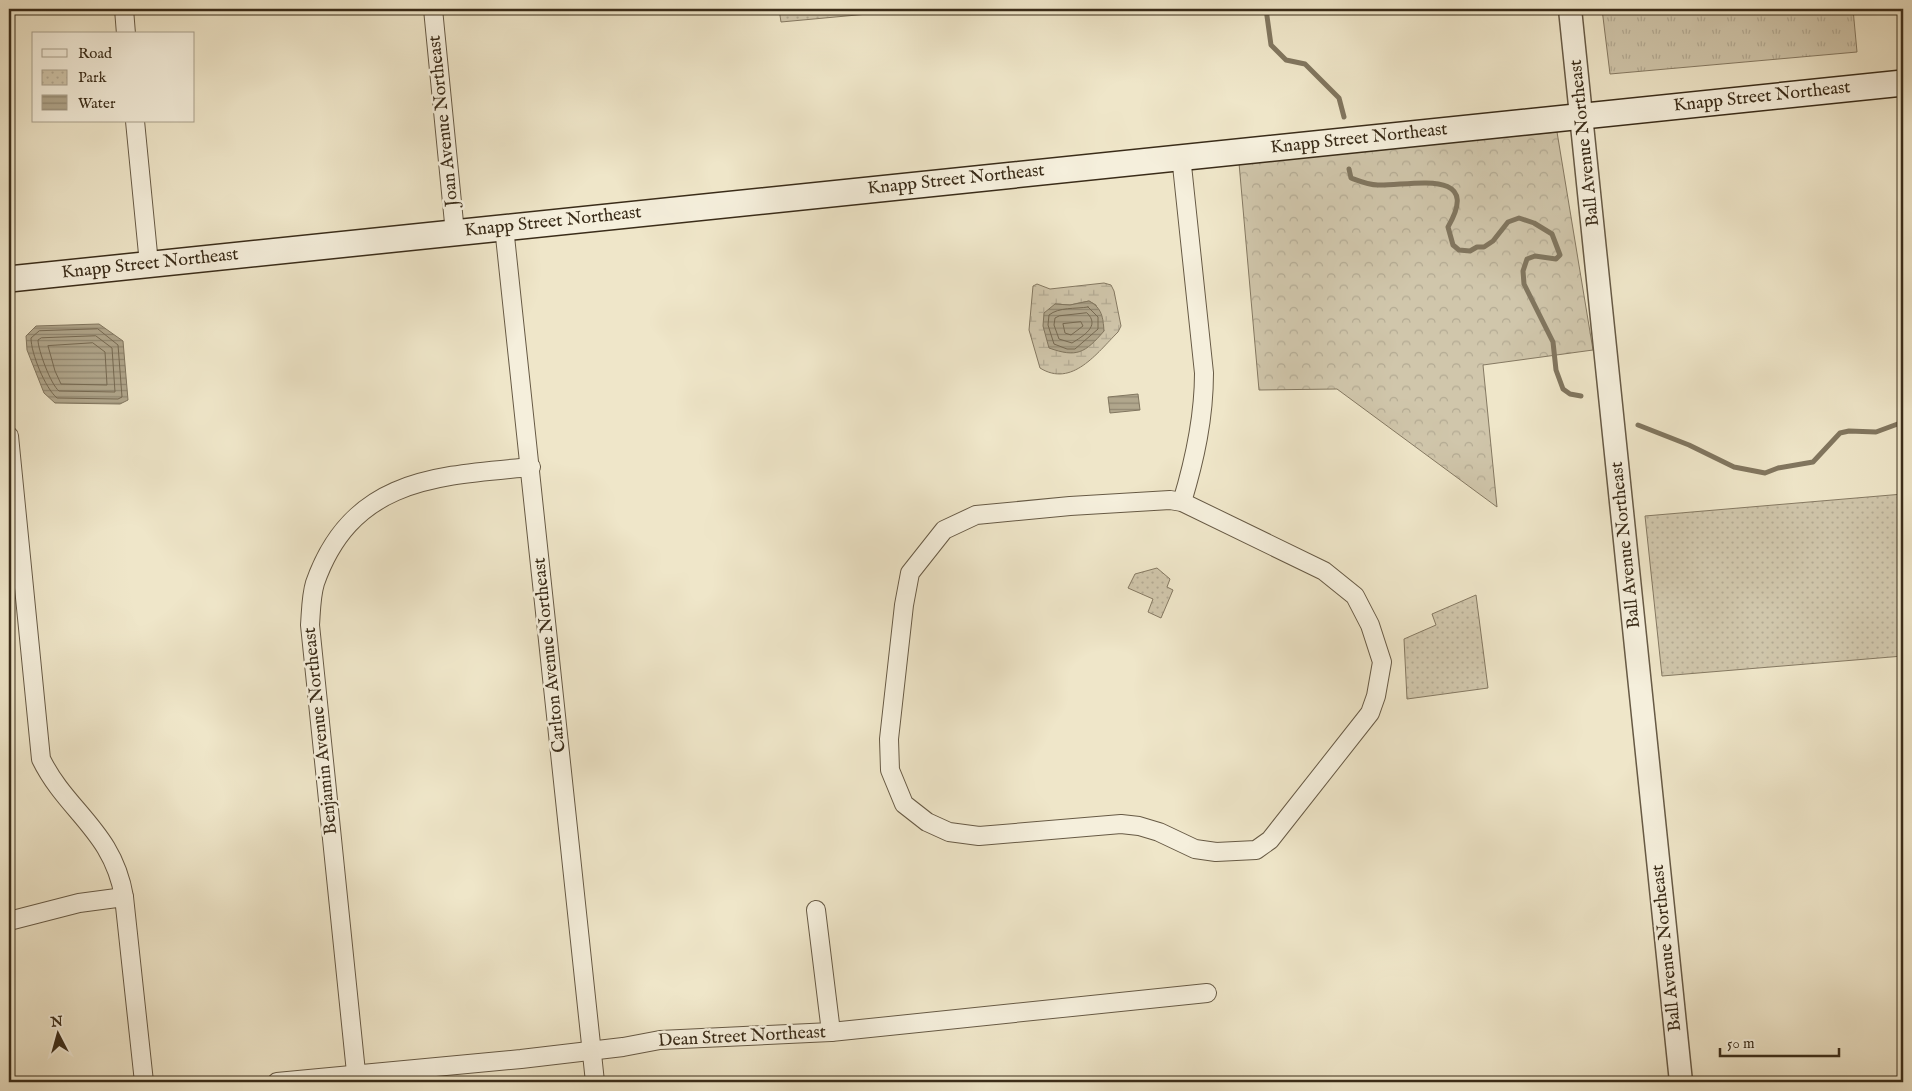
<svg xmlns="http://www.w3.org/2000/svg" width="1912" height="1091" font-family="'IM FELL English',serif">
<defs>
<pattern id="grass-tufts" width="24" height="20" patternUnits="userSpaceOnUse" patternTransform="scale(1.25)"><rect width="24" height="20" fill="#d0c6ab"/><path d="M3 7l-1-3M5 7V3M7 7l1-3M15 17l-1-3M17 17v-4M19 17l1-3" fill="none" stroke="#b3aa93"/></pattern>
<pattern id="forest-crowns" width="20" height="18" patternUnits="userSpaceOnUse" patternTransform="scale(1.25)"><rect width="20" height="18" fill="#d0c6ab"/><path d="M2 6a3 3 0 1 1 6 0M12 15a3 3 0 1 1 6 0" fill="none" stroke="#b3aa93"/></pattern>
<pattern id="wetland-marsh" width="20" height="14" patternUnits="userSpaceOnUse" patternTransform="scale(1.25)"><rect width="20" height="14" fill="#d0c6ab"/><path d="M1 5h8M5 5V1M11 12h8M15 12V8" fill="none" stroke="#b3aa93"/></pattern>
<pattern id="park-dots" width="8" height="8" patternUnits="userSpaceOnUse" patternTransform="scale(1.25)"><rect width="8" height="8" fill="#d0c6ab"/><path d="M2 2h.1M6 6h.1" fill="none" stroke="#b3aa93" stroke-width="1.8" stroke-linecap="round"/></pattern>
<pattern id="water-rules" width="6" height="5" patternUnits="userSpaceOnUse" patternTransform="scale(1.25)"><rect width="6" height="5" fill="#b1a78d"/><path d="M0 2.5h6" fill="none" stroke="#918872"/></pattern>
</defs>
<rect width="100%" height="100%" fill="#efe6c9"/>
<filter id="stains"><feTurbulence type="fractalNoise" baseFrequency=".004" numOctaves="4"/><feColorMatrix values="0 0 0 0 .2 0 0 0 0 .09 0 0 0 0 .02 0 0 0 .5 -.17"/></filter>
<radialGradient id="worn" r=".72"><stop offset=".6" stop-color="#630" stop-opacity="0"/><stop offset="1" stop-color="#630" stop-opacity=".3"/></radialGradient>
<polygon fill="url(#grass-tufts)" stroke="#857962" points="1602,9 1853,9 1857,52 1610,74"/>
<polygon fill="url(#forest-crowns)" stroke="#857962" points="1557,132 1593,350 1483,365 1497,507 1337,389 1259,390 1239,163"/>
<path fill="url(#wetland-marsh)" stroke="#857962" fill-rule="evenodd" d="M1104,283L1111,285L1114,291L1121,326L1118,332C1097,353 1072,388 1040,368L1029,330L1033,286L1037,284L1050,289ZM1089,301L1096,305L1104,331L1055,304L1070,305Z"/>
<g fill="url(#park-dots)" stroke="#857962">
<polygon points="779,9 922,9 781,22"/>
<polygon points="1903,494 1903,656 1662,676 1645,516"/>
<polygon points="1157,568 1170,579 1167,587 1173,590 1161,618 1148,612 1153,599 1128,588 1135,574"/>
<polygon points="1476,595 1488,688 1407,699 1404,639 1436,625 1432,614"/>
</g>
<g fill="url(#water-rules)" stroke="#81765f">
<path d="M1089,301C1102,308 1103,317 1104,331C1085,353 1077,358 1049,348L1043,326L1044,313L1055,304L1070,305Z"/>
<polygon points="99,324 123,341 128,400 120,404 55,403 44,393 27,350 26,336 36,326"/>
<polygon points="1138,394 1140,410 1110,413 1108,397"/>
</g>
<g fill="none" stroke-linecap="round" stroke-linejoin="round">
<g stroke="#766a53" stroke-width="1">
<path d="M1088,307L1098,317V329L1075,349H1067L1054,344L1048,325L1049,315C1059,307 1075,309 1088,307Z"/>
<path d="M1087,313C1101,326 1083,336 1072,343L1059,339L1054,325L1055,318L1059,316Z"/>
<polygon points="1081,322 1083,326 1071,335 1065,333 1063,324"/>
<path d="M98,329L118,345L122,397L118,399L57,398C45,388 31,353 31,338L39,331Z"/>
<path d="M96,336L112,348L115,392L59,391C51,385 38,350 38,340L41,338Z"/>
<polygon points="93,343 105,352 107,385 61,384 55,371 48,346"/>
</g>
<g stroke="#81765f" stroke-width="5">
<polyline points="1266,9 1271,45 1286,60 1305,64 1339,98 1344,117"/>
<path d="M1349,169L1351,178C1359,181 1369,185 1378,185C1410,186 1483,167 1448,227L1453,245L1459,250L1470,251L1477,247H1484L1493,241L1508,222L1519,218L1534,223L1552,234L1560,255L1556,259L1535,256L1527,259L1523,271L1524,284L1553,342L1556,370L1563,389L1570,394L1581,396"/>
<polyline points="1638,425 1689,445 1734,467 1765,473 1778,468 1813,462 1840,433 1849,431 1876,432 1903,422"/>
</g>
<g stroke="#675a45" stroke-width="20">
<g id="minor">
<polyline points="124,9 126,34"/>
<polyline points="433,9 455,233"/>
<polyline points="135,121 149,264"/>
<path d="M1181,156L1204,373C1204,418 1195,459 1182,502"/>
<polyline points="504,227 595,1082"/>
<path d="M9,436L41,759C67,812 113,831 124,897"/>
<polygon points="1170,500 1182,502 1324,571 1355,596 1370,625 1382,662 1376,696 1370,713 1270,840 1256,850 1216,852 1195,849 1159,832 1139,826 1121,824 979,836 949,832 927,822 904,804 890,770 889,739 904,605 910,573 944,530 976,515 1070,506"/>
<polyline points="816,910 831,1032"/>
<polyline points="9,921 79,903 124,897 144,1082"/>
<polyline points="277,1082 521,1059 623,1047 660,1040 831,1032 1207,993"/>
<path d="M357,1082L310,625C311,612 311,596 315,583C352,478 436,476 531,467"/>
</g>
</g>
<g stroke="#675a45" stroke-width="25">
<polyline id="tertiary" points="1570,9 1681,1082"/>
</g>
<g stroke="#3a2c19" stroke-width="28">
<polyline id="secondary" points="9,279 1903,83"/>
</g>
<use href="#minor" stroke="#f5efdc" stroke-width="18"/>
<use href="#tertiary" stroke="#f5efdc" stroke-width="22"/>
<use href="#secondary" stroke="#f5efdc" stroke-width="25"/>
</g>
<g text-anchor="middle" dominant-baseline="central" stroke-width="5" stroke-linejoin="round" paint-order="stroke">
<g font-size="18" fill="#3a2c19" stroke="#f5efdc">
<text transform="translate(1762 97) rotate(-6)">Knapp Street Northeast</text>
<text transform="translate(444 121) rotate(-96)">Joan Avenue Northeast</text>
<text transform="translate(1359 139) rotate(-6)">Knapp Street Northeast</text>
<text transform="translate(1585 143) rotate(-96)">Ball Avenue Northeast</text>
<text transform="translate(956 180) rotate(-6)">Knapp Street Northeast</text>
<text transform="translate(553 222) rotate(-6)">Knapp Street Northeast</text>
<text transform="translate(150 264) rotate(-6)">Knapp Street Northeast</text>
<text transform="translate(1626 545) rotate(-96)">Ball Avenue Northeast</text>
<text transform="translate(550 655) rotate(-96)">Carlton Avenue Northeast</text>
<text transform="translate(321 731) rotate(-96)">Benjamin Avenue Northeast</text>
<text transform="translate(1667 948) rotate(-96)">Ball Avenue Northeast</text>
<text transform="translate(742 1037) rotate(-3)">Dean Street Northeast</text>
</g>
</g>
<rect width="1912" height="1091" fill="none" stroke="#efe6c9" stroke-width="30"/>
<rect x="10" y="10" width="1892" height="1071" fill="none" stroke="#3a2c19" stroke-width="2.5"/>
<rect x="15" y="15" width="1882" height="1061" fill="none" stroke="#3a2c19"/>
<rect x="32" y="32" width="162" height="90" fill="#f5efdc" stroke="#aaa18e"/>
<rect x="42" y="49" width="25" height="8" fill="#f5efdc" stroke="#aaa18e"/>
<text x="78" y="58" font-size="15" fill="#3a2c19">Road</text>
<rect x="42" y="70" width="25" height="15" fill="url(#park-dots)" stroke="#aaa18e"/>
<text x="78" y="82" font-size="15" fill="#3a2c19">Park</text>
<rect x="42" y="95" width="25" height="15" fill="url(#water-rules)" stroke="#aaa18e"/>
<text x="78" y="108" font-size="15" fill="#3a2c19">Water</text>
<g transform="translate(58 1034) rotate(354)" stroke="#f5efdc" stroke-width="4" paint-order="stroke">
<path d="M0-4L9 19L0 12L-9 19Z" fill="#3a2c19"/>
<text y="-8" font-size="14" font-weight="bold" text-anchor="middle" fill="#3a2c19">N</text>
</g>
<path d="M1720 1048v8h119v-8" fill="none" stroke="#3a2c19" stroke-width="2.5"/>
<text x="1727" y="1048" font-size="15" fill="#3a2c19" stroke="#f5efdc" stroke-width="4" paint-order="stroke">50 m</text>
<rect width="100%" height="100%" filter="url(#stains)"/>
<rect width="100%" height="100%" fill="url(#worn)"/>
</svg>
